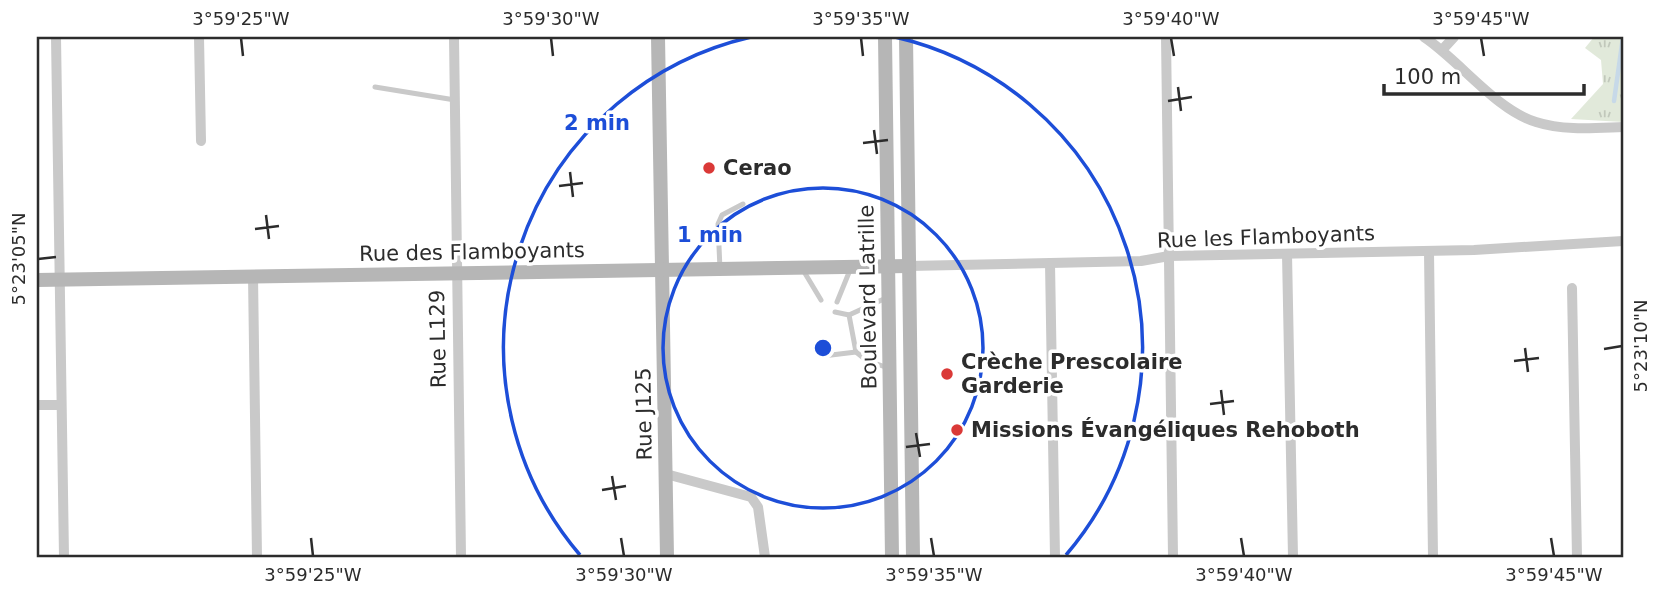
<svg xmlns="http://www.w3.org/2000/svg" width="1660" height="594" font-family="'DejaVu Sans',sans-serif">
<defs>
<pattern id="grass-tufts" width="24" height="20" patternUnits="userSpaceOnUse" patternTransform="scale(1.75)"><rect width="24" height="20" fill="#e1e9da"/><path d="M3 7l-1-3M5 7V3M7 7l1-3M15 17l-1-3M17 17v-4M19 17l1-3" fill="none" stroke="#c1c8bb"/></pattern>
</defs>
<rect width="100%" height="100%" fill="#fff"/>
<polygon fill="url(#grass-tufts)" points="1594,37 1623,37 1623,122 1571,119 1603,84 1601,60 1585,48"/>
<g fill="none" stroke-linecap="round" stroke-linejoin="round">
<polyline stroke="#c7d9e8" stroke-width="4.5" points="1614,101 1623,37"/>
<g stroke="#c9c9c9" stroke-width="5">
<polyline points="375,87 455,100"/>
<polyline points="720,269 718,224 722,215 743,204"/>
<polyline points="803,270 821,300"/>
<polyline points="837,302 850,270"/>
<polyline points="835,312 849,315 886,298"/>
<polyline points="849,315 856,352 866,360 888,368"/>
<polyline points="823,356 856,352"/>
</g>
<g stroke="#c9c9c9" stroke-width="10">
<polyline points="56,37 64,557"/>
<polyline points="199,37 201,141"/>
<polyline points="454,37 461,557"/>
<polyline points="1166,37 1173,557"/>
<path d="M1424,37C1460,61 1496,110 1536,122C1564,131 1595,128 1623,127"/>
<polyline points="1443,49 1454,37"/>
<polyline points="1429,252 1433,557"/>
<polyline points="1287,254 1293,557"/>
<polyline points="1050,263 1055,557"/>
<polyline points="909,266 1141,261 1169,256 1474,250 1623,241"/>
<polyline points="253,276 257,557"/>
<polyline points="1572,288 1577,557"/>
<polyline points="37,405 61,405"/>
<polyline points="666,474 751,497 758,507 765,557"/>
</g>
<g stroke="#b6b6b6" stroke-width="14">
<polyline points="658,37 667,557"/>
<polyline points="885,37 892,557"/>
<polyline points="906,37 913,557"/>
<polyline points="37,280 909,266"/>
</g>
</g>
<path fill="none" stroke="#2c2c2c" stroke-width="2.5" d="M241,38L243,56M551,38L553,56M861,38L863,56M1171,38L1174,56M1481,38L1484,56M1178,87L1181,111M1168,101L1192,97M874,130L877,154M863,143L888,140M570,172L573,197M559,186L583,183M266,215L269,239M255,229L279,226M38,259L56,257M1525,348L1528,372M1604,349L1622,346M1514,361L1539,358M1221,390L1224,415M1210,404L1234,401M916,433L920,457M906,447L930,444M612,476L616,500M602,490L626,486M311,538L313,556M621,538L624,556M931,538L934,556M1241,538L1244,556M1551,538L1554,556"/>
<g fill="none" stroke="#1d4ed8" stroke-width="3.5">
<circle cx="823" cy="348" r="160"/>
<path d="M580 555A319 319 0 0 1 751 37M895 37A319 319 0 0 1 1066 555"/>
</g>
<g fill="#da3937" stroke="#fff" stroke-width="2.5">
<circle cx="709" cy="168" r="7"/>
<circle cx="947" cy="374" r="7"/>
<circle cx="957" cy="430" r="7"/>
</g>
<g text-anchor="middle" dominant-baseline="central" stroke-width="7" stroke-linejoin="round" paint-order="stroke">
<g font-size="21" font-weight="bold" fill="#2c2c2c" stroke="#fff" text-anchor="start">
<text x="723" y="168">Cerao</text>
<text x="961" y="362">Crèche Prescolaire<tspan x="961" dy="24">Garderie</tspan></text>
<text x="971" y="430">Missions Évangéliques Rehoboth</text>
</g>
<g font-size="21" fill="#2c2c2c" stroke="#fff">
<text transform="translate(1266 237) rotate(-2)">Rue les Flamboyants</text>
<text transform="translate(472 252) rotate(-1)">Rue des Flamboyants</text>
<text transform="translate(868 297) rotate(-91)">Boulevard Latrille</text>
<text transform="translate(438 339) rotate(-91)">Rue L129</text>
<text transform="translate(644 414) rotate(-91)">Rue J125</text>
</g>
</g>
<circle cx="823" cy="348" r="10" fill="#1d4ed8" stroke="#fff" stroke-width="3.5"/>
<g font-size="21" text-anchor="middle" font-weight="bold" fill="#1d4ed8" stroke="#fff" stroke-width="7" stroke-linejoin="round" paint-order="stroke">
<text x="597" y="130">2 min</text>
<text x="710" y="242">1 min</text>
</g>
<rect width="1660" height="594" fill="none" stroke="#ffffff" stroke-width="77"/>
<path d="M1384 84v10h200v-10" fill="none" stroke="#2c2c2c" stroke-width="3.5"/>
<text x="1394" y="84" font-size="21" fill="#2c2c2c" stroke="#ffffff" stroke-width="5" paint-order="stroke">100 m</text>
<rect x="38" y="38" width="1584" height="518" fill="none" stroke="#2c2c2c" stroke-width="2.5"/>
<g font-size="18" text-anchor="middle" fill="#2c2c2c">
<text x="241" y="25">3°59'25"W</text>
<text x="551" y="25">3°59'30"W</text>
<text x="861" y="25">3°59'35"W</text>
<text x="1171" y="25">3°59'40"W</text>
<text x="1481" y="25">3°59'45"W</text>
<text transform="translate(19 259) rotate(-90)" y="6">5°23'05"N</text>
<text transform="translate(1641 346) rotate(-90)" y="6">5°23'10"N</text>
<text x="313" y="581">3°59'25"W</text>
<text x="624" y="581">3°59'30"W</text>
<text x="934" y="581">3°59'35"W</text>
<text x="1244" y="581">3°59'40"W</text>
<text x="1554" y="581">3°59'45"W</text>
</g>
</svg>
